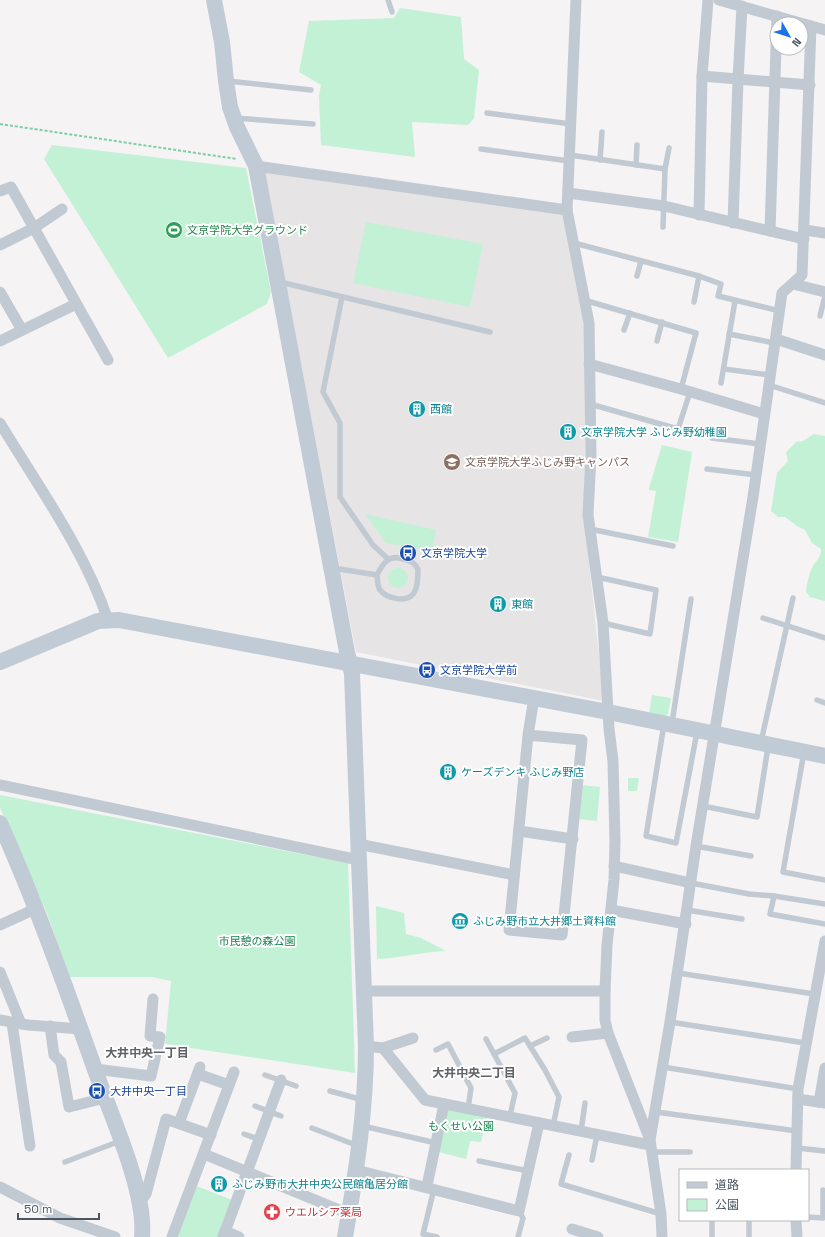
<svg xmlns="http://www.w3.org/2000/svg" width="825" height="1237" font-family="'Space Grotesk','Noto Sans JP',sans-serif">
<rect width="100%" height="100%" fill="#f5f3f3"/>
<polygon fill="#e6e4e5" points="264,171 558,212 563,216 584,324 586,406 584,517 604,701 356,652"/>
<g fill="#c3f1d5">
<polygon points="400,8 461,17 464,59 479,70 474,118 468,125 412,122 415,157 321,145 319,96 321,85 299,72 309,21 394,18"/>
<polygon points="52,145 246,168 271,292 267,304 168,358 44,159"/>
<polygon points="366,222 483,244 470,307 353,283"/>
<path d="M814,434L825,436V601L810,597L806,592C807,584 809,573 813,566C817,559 821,558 821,549L812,543L805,530L797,526L785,517H778L771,511L777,473L788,461L786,452L796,442L803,441Z"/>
<polygon points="662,445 692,452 678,542 648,537 656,491 649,490 649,488"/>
<polygon points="365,514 436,530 432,551 386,543"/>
<circle cx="398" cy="578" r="10"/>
<polygon points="652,695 671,698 668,714 665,716 649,713"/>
<polygon points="628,778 639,778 637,791 628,791"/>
<polygon points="581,785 600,787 597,821 577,819"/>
<polygon points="0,795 348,863 355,1073 165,1044 171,981 152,977 70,977 46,911 0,808"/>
<path d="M376,906L404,913L406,934L421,938L446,951C423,952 400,958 377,959Z"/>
<polygon points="444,1104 488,1113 481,1142 470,1141 466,1159 439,1152"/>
<polygon points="194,1185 232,1200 218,1237 175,1237"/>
</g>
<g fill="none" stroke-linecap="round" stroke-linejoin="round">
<polyline stroke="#7ad0a6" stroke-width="2" stroke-dasharray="3 2" stroke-linecap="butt" points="0,124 237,159"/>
<g stroke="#c1cad2" stroke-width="5.5">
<polyline points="388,0 392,12"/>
<polyline points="228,81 311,90"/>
<polyline points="487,113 571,124"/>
<polyline points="235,118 313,124"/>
<polyline points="481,149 569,161"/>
<polyline points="570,155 665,169"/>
<polyline points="600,160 602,132"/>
<polyline points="636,165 637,145"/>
<polyline points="663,227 665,169 669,148"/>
<polyline points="574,243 699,276 721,284 718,296 780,311"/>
<polyline points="637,276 641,261"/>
<polyline points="280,282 490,332"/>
<polyline points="342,297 323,392 340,423 340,497 373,545 388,559"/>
<polyline points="584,300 696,333 681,389"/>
<polyline points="694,302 699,276"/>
<polyline points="820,316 825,296"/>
<polyline points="624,330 630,313"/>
<polyline points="729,334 775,343"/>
<polyline points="657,341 662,322"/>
<polyline points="724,369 770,375"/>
<polyline points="721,383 735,301"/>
<polyline points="769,385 825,403"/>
<polyline points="590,404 678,429 690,392"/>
<polyline points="712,438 760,444"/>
<polyline points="707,469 756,475"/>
<polyline points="590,529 673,546"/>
<path d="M333,568L377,575C383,563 389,554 403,559C411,561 414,562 418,569C418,576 418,587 414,593C407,603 387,599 380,590C377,586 378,580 377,575"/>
<polyline points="597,577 656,590 650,634 603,623"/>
<polyline points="763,618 825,638"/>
<polyline points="817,700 825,703"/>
<polyline points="672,723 691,599"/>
<polyline points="664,724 646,836 676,843 697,732"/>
<polyline points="761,742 793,598"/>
<polyline points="804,752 783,872 825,880"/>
<polyline points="703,806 757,817 768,747"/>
<polyline points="696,846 751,856"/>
<polyline points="691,883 749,894 774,896"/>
<polyline points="825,904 774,896 770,914 825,924"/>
<polyline points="687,910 742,919"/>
<polyline points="678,973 814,994"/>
<polyline points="670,1022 805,1043"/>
<polyline points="486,1039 515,1093 510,1116"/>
<polyline points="530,1046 547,1038"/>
<polyline points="436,1050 448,1044 471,1088 468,1109"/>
<polyline points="494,1054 525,1038 545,1070 559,1097 553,1126"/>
<polyline points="663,1067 798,1089"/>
<polyline points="265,1075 296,1086"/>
<polyline points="330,1091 363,1100"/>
<polyline points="255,1106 281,1116"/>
<polyline points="656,1112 797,1131"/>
<polyline points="363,1126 436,1143"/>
<polyline points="312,1128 358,1146"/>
<polyline points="581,1131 585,1103"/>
<polyline points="244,1134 258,1139"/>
<polyline points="797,1148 825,1151"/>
<polyline points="651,1152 690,1152"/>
<polyline points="569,1155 561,1184 661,1214"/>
<polyline points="592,1160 597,1135"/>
<polyline points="479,1161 528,1171"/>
<polyline points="65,1162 120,1141"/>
<polyline points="434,1189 423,1234 437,1237"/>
<polyline points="808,1217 823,1218 823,1190"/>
<polyline points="518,1237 523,1218 519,1211"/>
<polyline points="712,1237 712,1220"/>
<polyline points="749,1237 749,1220"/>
</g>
<g stroke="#c1cad2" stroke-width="11">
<polyline points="576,0 567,210 589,323 591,455 588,515 603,623 609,729 613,761 615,841 614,880 607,945 605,991 605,1020 608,1033 650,1140 661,1214 662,1237"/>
<polyline points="719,0 825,30"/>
<polyline points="702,76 810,85"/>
<polyline points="256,166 567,210"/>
<polyline points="0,191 11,187 108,360"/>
<polyline points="568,193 664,206 804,239"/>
<polyline points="699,215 702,76 708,0"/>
<polyline points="733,223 738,80 742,6"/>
<polyline points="805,230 825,233"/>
<polyline points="770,231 777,16"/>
<polyline points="0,245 34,228 62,209"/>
<polyline points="793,284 825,292"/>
<polyline points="0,292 22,330"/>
<polyline points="776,339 825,355"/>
<polyline points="0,341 76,304"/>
<polyline points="589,364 681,389 764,414"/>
<path d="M0,423C38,486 84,549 108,620"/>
<polyline points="528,735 582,740 562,935 509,930 528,735 534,698"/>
<polyline points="0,785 359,860"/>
<polyline points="519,831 573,839"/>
<polyline points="358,844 514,875"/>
<polyline points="614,866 691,883"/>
<polyline points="611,910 686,924"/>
<polyline points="0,925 35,909"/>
<polyline points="0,972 21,1024"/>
<polyline points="364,991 605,991"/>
<polyline points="0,1020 28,1025 81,1029"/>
<polyline points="12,1023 30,1146"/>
<polyline points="50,1026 54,1055 61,1062 69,1107 105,1098"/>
<polyline points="572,1037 608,1033"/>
<polyline points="366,1046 383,1048 425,1100 650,1145"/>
<polyline points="383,1048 413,1038"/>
<polyline points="95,1069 151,1076 160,1037 150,1036 153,999"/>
<polyline points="198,1074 229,1085"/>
<polyline points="798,1099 825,1103"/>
<polyline points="819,1102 825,1068"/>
<polyline points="179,1123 200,1067"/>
<polyline points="650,1140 670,1022 696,846 753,497 782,293 802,275 811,26"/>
<polyline points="204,1154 349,1214"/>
<polyline points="356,1170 519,1211 539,1123"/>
<polyline points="796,1170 798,1089 825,941"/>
<polyline points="427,1186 444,1104"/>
<polyline points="0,1187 60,1218 115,1237"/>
<polyline points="140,1202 146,1194 166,1119 211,1135"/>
<polyline points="796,1220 797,1237"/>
<polyline points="572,1229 598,1237"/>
<polyline points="225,1231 239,1237"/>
<polyline points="172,1237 234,1072"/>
<polyline points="223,1237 281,1080"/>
</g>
<g stroke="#c1cbd6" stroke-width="16">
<path d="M214,0L222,42L226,81L230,107L237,127L256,166L347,652L352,674L366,1046C366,1111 356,1173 345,1237"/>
<polyline points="0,662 98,621 119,620 608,712 825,756"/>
<path d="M0,823C39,910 70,1000 102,1089C117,1129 146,1196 142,1237"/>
</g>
</g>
<defs>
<g id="stadium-disc" transform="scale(0.9)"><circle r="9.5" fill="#2e9e5b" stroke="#fff"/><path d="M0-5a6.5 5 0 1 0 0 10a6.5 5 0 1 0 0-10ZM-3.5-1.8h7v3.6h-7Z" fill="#fff"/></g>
<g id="building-disc" transform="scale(0.9)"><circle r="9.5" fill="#0f9aa8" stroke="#fff"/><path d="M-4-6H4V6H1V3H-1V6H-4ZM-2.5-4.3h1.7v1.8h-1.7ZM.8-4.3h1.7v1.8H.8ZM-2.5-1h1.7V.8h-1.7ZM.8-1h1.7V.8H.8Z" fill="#fff"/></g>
<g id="university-disc" transform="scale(0.9)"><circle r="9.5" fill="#8d6e63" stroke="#fff"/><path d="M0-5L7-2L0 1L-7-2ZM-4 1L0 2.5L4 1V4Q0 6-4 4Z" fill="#fff"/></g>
<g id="bus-disc" transform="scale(0.9)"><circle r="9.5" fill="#1a4fb4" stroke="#fff"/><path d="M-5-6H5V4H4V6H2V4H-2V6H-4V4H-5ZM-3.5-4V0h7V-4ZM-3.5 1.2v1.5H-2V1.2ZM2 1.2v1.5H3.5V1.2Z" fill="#fff"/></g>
<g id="museum-disc" transform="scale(0.9)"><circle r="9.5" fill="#0f9aa8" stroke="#fff"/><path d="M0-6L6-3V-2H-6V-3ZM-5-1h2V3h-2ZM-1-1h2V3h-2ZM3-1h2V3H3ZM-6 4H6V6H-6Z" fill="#fff"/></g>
<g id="pharmacy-disc" transform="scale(0.9)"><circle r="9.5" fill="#e0444e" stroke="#fff"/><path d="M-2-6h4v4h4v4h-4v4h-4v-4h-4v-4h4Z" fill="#fff"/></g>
</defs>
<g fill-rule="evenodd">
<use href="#stadium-disc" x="174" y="230"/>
<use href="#building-disc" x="417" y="409"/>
<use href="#building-disc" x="568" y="432"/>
<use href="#university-disc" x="452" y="462"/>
<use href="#bus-disc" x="408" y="553"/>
<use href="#building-disc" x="498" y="604"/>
<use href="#bus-disc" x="427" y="670"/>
<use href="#building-disc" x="448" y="772"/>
<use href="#museum-disc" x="460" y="921"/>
<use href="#bus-disc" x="97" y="1091"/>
<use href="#building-disc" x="219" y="1184"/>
<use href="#pharmacy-disc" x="272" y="1212"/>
</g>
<g text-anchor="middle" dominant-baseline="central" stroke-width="4" stroke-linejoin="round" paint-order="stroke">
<g font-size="11" fill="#27864d" stroke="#fff" text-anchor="start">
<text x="187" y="230">文京学院大学グラウンド</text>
</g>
<g font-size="11" fill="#0d838f" stroke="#fff" text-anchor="start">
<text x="430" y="409">西館</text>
<text x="581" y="432">文京学院大学 ふじみ野幼稚園</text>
<text x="511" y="604">東館</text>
<text x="461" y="772">ケーズデンキ ふじみ野店</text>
<text x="473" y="921">ふじみ野市立大井郷土資料館</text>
<text x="232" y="1184">ふじみ野市大井中央公民館亀居分館</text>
</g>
<g font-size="11" fill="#785e54" stroke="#fff" text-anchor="start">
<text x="465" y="462">文京学院大学ふじみ野キャンパス</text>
</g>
<g font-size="11" fill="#164399" stroke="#fff" text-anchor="start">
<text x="421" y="553">文京学院大学</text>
<text x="440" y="670">文京学院大学前</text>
<text x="110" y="1091">大井中央一丁目</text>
</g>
<g font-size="11" fill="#17864f" stroke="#fff">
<text x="257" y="941">市民憩の森公園</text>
<text x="461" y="1126">もくせい公園</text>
</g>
<g font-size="11" fill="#be3a42" stroke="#fff" text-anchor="start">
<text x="285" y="1212">ウエルシア薬局</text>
</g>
<g font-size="12" font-weight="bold" fill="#5f6368" stroke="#fff">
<text x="147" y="1053">大井中央一丁目</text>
<text x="474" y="1073">大井中央二丁目</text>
</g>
</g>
<rect x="679" y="1169" width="130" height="52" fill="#ffffff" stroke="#b7bbc0"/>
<rect x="687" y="1182" width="20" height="6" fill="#c1cbd6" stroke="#b7bbc0"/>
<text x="715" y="1189" font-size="12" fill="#4a5661">道路</text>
<rect x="687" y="1199" width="20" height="12" fill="#c3f1d5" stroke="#b7bbc0"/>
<text x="715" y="1209" font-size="12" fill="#4a5661">公園</text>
<g transform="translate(789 36) rotate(129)"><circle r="19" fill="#ffffff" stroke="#b7bbc0"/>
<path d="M0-3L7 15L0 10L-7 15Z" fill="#1a73e8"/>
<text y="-6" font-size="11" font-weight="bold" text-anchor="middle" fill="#4a5661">N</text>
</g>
<path d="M18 1213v6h81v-6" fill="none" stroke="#4a5661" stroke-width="2"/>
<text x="24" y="1213" font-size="12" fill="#4a5661" stroke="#ffffff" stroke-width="3" paint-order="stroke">50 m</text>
</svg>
